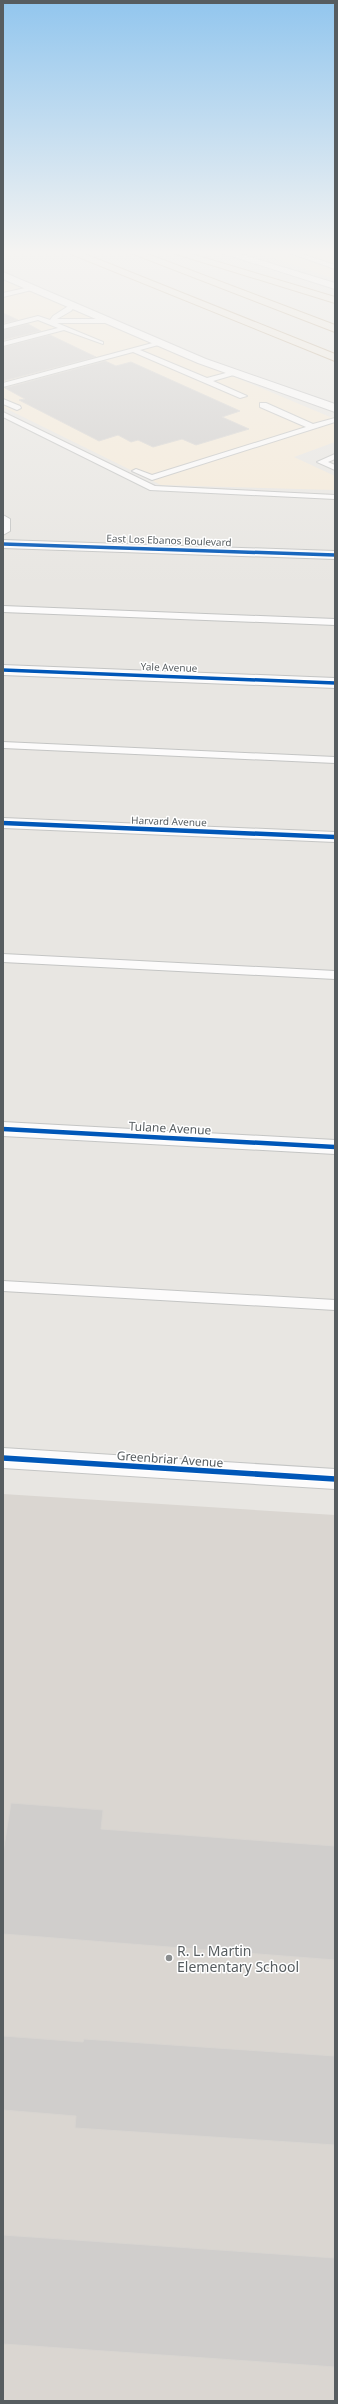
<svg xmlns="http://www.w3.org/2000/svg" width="338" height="2404" font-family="'Noto Sans',sans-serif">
<rect width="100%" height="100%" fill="#e8e6e2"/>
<g fill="#f5ead8">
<polygon points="249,250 335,250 335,279"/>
<polygon points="3,280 335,419 335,442 294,457 335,476 335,490 161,485 3,407"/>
</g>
<polygon fill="#dad6d1" points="3,1494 335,1515 335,2401 3,2401"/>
<g fill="#d0cecc" stroke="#d8d5d1">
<polygon points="3,313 18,320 3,323"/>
<polygon points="28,324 41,331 3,340 3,330"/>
<polygon points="50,335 96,357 3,381 3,347"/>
<polygon points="105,361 116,366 131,362 240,411 222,417 249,429 196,445 182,439 153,447 138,440 131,442 118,435 99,441 19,400 25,399 5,388"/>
<polygon points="11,1803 103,1810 101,1829 335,1846 335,1960 3,1934 3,1853"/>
<polygon points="3,2036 83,2042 84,2039 335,2056 335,2145 75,2128 76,2116 3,2110"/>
<polygon points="3,2235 335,2258 335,2367 3,2344"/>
</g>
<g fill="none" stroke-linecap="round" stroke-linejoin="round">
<g stroke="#c4c5c4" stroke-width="2">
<g id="service">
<polygon points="281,250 290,250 335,265 335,269"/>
<polygon points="34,286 36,289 3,297 3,293"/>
<polygon points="73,303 76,305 71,311 57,319 109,319 112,321 109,323 57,323 103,342 103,344 64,330 3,346 3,342 58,328 38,320 3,329 3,325 38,316 50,320 53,316"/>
<polygon points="160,341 162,344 140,350 207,378 237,370 237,374 213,381 247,396 240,398 133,352 3,387 3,383"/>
<polygon points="3,399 20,406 21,408 17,410 3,404"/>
<polygon points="260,403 266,403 313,424 335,418 335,422 152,480 132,471 136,469 152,475 306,427 260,407"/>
<polygon points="3,412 155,486 335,495 335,499 150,490 3,417"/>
<polygon points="335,454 335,459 328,462 335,465 335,470 317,462"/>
<polygon points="3,606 335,619 335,625 3,612"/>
<polygon points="3,742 335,757 335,763 3,748"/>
<polygon points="3,954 335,971 335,979 3,962"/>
<polygon points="3,1281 335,1300 335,1310 3,1291"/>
</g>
</g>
<g stroke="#c4c5c4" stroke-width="2">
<g id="minor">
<polygon points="3,515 10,519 10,531 3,535"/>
<polygon points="3,665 335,678 335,688 3,675"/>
<polygon points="3,818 335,832 335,842 3,828"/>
<polygon points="3,1122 335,1140 335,1154 3,1136"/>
<polygon points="3,1448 335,1469 335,1489 3,1468"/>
</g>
</g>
<g stroke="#c4c5c4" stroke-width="2">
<polygon id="tertiary" points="3,540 335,551 335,559 3,548"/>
</g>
<g stroke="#c5c5c5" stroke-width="2">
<g id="secondary">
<polygon points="212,250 227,250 335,283 335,289"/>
<polygon points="3,272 206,359 335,404 335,412 198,363 3,279"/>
</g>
</g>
<g stroke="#bfab90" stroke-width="2">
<g id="motorway">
<polygon points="61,250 75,250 335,354 335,361"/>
<polygon points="123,250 137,250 335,325 335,332"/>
<polygon points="163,250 178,250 335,297 335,303"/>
</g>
</g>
<use href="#service" fill="#fcfbfb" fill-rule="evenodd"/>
<use href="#minor" fill="#fcfbfb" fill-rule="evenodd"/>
<use href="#tertiary" fill="#fcfbfb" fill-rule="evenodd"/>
<use href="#secondary" fill="#fcfbfb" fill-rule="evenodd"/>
<use href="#motorway" fill="#eee8de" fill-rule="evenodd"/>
<g stroke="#fff" stroke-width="5">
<g id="cycleway-far2">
<polyline points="3,544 335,555"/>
<polyline points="3,670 335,683"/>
</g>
</g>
<g stroke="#fff" stroke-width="6">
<g id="cycleway-far1">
<polyline points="3,823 335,837"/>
<polyline points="3,1129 335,1147"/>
</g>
</g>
<g stroke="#fff" stroke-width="8">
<polyline id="cycleway" points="3,1458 335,1479"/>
</g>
<use href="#cycleway-far2" stroke="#0057b8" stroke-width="3.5"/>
<use href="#cycleway-far1" stroke="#0057b8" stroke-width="4.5"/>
<use href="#cycleway" stroke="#0057b8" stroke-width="5.5"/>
</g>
<linearGradient id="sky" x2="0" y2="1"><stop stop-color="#92c6ee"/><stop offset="0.43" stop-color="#f5f4f2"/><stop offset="1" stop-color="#f5f4f2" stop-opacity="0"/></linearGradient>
<rect width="338" height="587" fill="url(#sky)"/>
<circle fill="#8a8d8e" stroke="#fff" stroke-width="1.5" cx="169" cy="1958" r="4"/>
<g text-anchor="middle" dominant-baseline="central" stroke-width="3" stroke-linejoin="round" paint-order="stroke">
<g font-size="10" fill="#575d60" stroke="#fff">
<text transform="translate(169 540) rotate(2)">East Los Ebanos Boulevard</text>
<text transform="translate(169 667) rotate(2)">Yale Avenue</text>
<text transform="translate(169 821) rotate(2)">Harvard Avenue</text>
</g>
<g font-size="12" fill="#575d60" stroke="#fff">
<text transform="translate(170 1128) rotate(3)">Tulane Avenue</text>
<text transform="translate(170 1459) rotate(4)">Greenbriar Avenue</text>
</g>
<g font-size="14" fill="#575d60" stroke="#fff" text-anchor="start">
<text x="177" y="1950">R. L. Martin<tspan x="177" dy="16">Elementary School</tspan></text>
</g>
</g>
<rect width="338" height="2404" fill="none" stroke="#575d60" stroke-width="8"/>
</svg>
